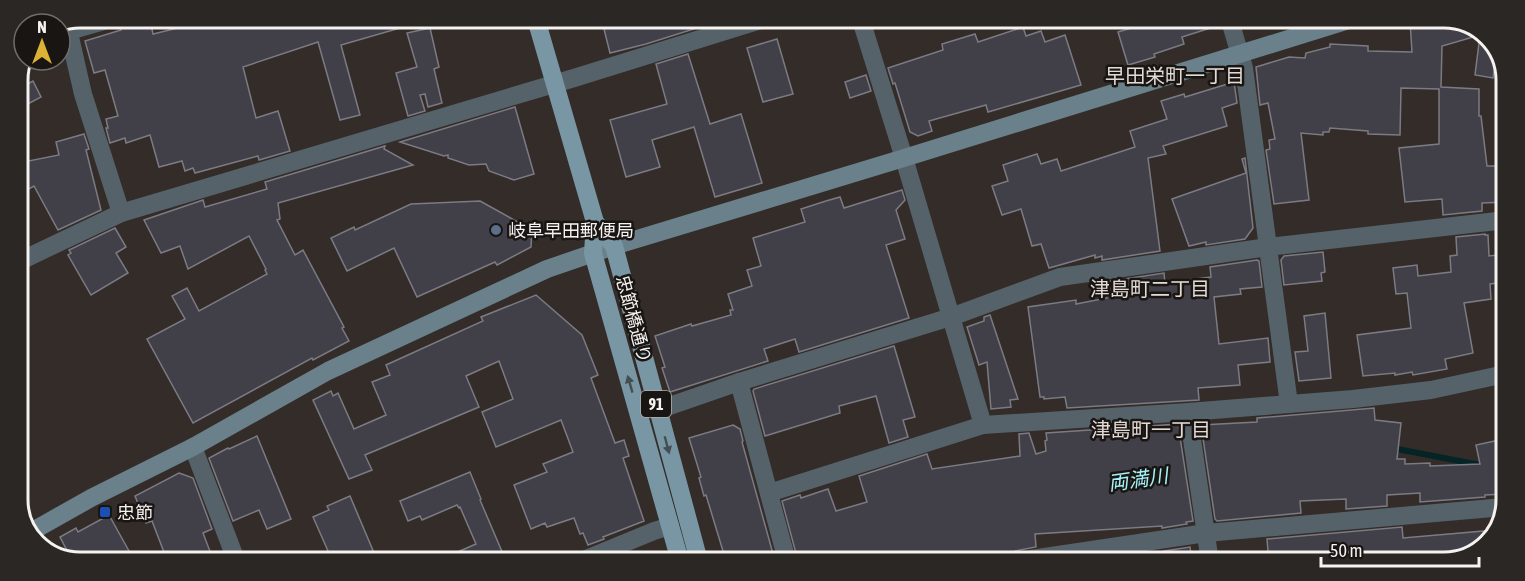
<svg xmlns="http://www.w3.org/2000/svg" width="1525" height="581" font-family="'Asap Condensed','Noto Sans JP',sans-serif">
<rect width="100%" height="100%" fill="#332c28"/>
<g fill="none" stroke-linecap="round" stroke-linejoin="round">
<polyline stroke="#052426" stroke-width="6" points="1392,448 1475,464 1485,464"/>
</g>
<g fill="#413f47" stroke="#7c7b83" stroke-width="1.5">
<polygon points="195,18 413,19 414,24 341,45 360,115 340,120 318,42 243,67 256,118 278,111 290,151 259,160 258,156 195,173 193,168 185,171 182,161 159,167 150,135 126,143 125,138 110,143 106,128 108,128 106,119 118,116 105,70 94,73 85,41 121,30 120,27 123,24 137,20 137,22 150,19 153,34 186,26 185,21"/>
<polygon points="636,19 716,20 716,22 646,44 610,53 604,29"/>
<polygon points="1154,21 1219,21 1220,25 1182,37 1184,44 1154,54 1155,57 1128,65 1118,32"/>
<polygon points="1410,21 1465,21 1494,42 1497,51 1493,78 1475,75 1480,35 1442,46 1441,87 1479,89 1479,116 1481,116 1487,166 1506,166 1506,202 1482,203 1482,211 1443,215 1442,199 1405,202 1399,148 1439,144 1439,89 1401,88 1400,135 1368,134 1368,131 1330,128 1329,132 1323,132 1323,135 1301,133 1309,200 1274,204 1266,150 1270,149 1269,140 1275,139 1268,103 1260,105 1256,67 1289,57 1305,58 1306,53 1330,47 1330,44 1368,46 1368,51 1412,52"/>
<polygon points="1023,27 1026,36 1041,31 1045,42 1065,35 1081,85 988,112 986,105 929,121 932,131 918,136 910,132 895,83 893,84 888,68 943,50 942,44 975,34 978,42"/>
<polygon points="430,28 439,67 434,69 442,103 428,107 425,94 420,95 425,111 408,116 396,73 417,67 407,33"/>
<polygon points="777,39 793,94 763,102 747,48"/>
<polygon points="688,54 710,124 741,114 762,183 715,197 694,127 652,140 660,167 626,177 610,120 667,104 656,64"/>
<polygon points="866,75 871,91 850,98 845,82"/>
<polygon points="33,81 41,97 26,105 18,89"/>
<polygon points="1234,82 1237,103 1222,108 1227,126 1163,146 1166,154 1148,158 1160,251 1102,260 1102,256 1095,258 1095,255 1049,268 1041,244 1032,246 1021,209 1002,215 992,186 1008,181 1003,165 1037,154 1041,164 1057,159 1061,171 1135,147 1130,131 1167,119 1161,101 1184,94 1185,97"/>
<polygon points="515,107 534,174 514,180 489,171 486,164 469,165 448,158 448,155 444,156 400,142"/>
<polygon points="84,134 89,149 86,150 101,210 58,230 34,186 18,195 18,163 59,155 56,142"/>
<polygon points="385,146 384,149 413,165 278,203 280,219 277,220 295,255 303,250 344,327 342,328 349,341 313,360 312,358 193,423 147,339 185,319 172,296 187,288 199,311 267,274 265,270 266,269 249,236 188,269 180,246 161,253 144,220 203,200 205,207 267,189 265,182"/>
<polygon points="1245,158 1253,228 1245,239 1206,245 1206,242 1189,246 1172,199 1246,173 1242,159"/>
<polygon points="902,190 905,200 896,210 905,239 886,245 909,318 799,352 795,339 764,349 768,361 670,392 662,368 665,367 655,336 691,324 692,326 731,315 730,310 733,310 728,294 752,286 747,270 761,266 753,238 805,222 801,209 826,201 840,197 844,208"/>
<polygon points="480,201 532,230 531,247 497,265 495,262 417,297 394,248 347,271 331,238 354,227 355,230 411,204"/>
<polygon points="115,228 126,247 116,253 128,273 91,295 68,255 71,253 69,250"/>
<polygon points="1485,234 1485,235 1488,235 1489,256 1506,254 1505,282 1490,284 1491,299 1464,303 1473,353 1445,359 1447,369 1413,375 1412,372 1395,375 1395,373 1363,376 1357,335 1411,328 1407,293 1396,294 1393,268 1417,265 1418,276 1451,272 1450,256 1457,255 1456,237"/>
<polygon points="1323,252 1325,272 1321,273 1322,281 1284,285 1281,260 1284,256"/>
<polygon points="1257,260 1259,261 1262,287 1240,289 1241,294 1214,297 1219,344 1268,338 1270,362 1238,365 1240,385 1198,388 1199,400 1067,408 1065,397 1044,399 1044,397 1040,397 1028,307 1076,300 1076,304 1107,298 1105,282 1164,273 1165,283 1211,277 1210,267"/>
<polygon points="536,295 582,335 598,375 591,378 615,443 624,440 629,456 623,458 644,521 603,537 604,539 588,545 583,533 580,534 574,518 547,527 545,523 531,529 514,485 547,472 543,464 573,452 561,420 496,447 482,412 513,399 499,361 466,376 479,407 365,455 372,470 349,479 313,400 331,391 333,396 338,393 354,429 386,415 372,382 390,375 386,365 483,321 481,317"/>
<polygon points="1325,313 1331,378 1299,381 1295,352 1308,351 1304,316"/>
<polygon points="990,315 1018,399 1010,400 1011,407 991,409 987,362 979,365 967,327 984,321 984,317"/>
<polygon points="894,346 915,417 903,420 908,437 889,443 876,396 839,406 840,413 765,436 753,391 754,389"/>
<polygon points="1374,408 1375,420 1401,423 1397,459 1405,459 1405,464 1430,463 1430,466 1480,464 1476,445 1504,439 1504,494 1485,495 1485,497 1420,502 1420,493 1387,495 1387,506 1346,509 1346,499 1300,501 1301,513 1217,521 1215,519 1201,425 1257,422 1257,418"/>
<polygon points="1178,424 1193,521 1186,522 1187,524 1162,528 1162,526 1035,534 1036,547 1015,551 1008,556 1008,554 972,558 972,562 798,561 782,501 800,495 801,498 828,489 836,511 867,502 859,476 927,454 932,469 1020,456 1019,434 1029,433 1036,454 1046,451 1045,441 1047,440 1046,433"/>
<polygon points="733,425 740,429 743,441 742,442 775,561 726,561 706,495 704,496 699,478 701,477 689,438"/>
<polygon points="257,436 291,519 267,529 259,510 233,521 209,458 228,448 229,449"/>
<polygon points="470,472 481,499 480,500 506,561 439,560 476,544 460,507 459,508 457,505 422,520 420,516 408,521 400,501"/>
<polygon points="179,473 193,478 212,529 203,533 211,554 195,560 167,560 152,521 146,523 135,496"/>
<polygon points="350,496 377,560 332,560 313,517 329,510 327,506"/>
<polygon points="109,515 134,560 72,560 60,537 76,528 78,532"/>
<polygon points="1402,527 1403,538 1496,530 1480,551 1452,552 1452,561 1444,563 1269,563 1267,539"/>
<polygon points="1190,547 1192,562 1165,562 1164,551"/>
</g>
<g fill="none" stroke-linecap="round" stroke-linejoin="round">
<g stroke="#556269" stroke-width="18">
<polyline points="861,20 904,158 983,425"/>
<polyline points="1230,21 1244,68 1289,404"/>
<polyline points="67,24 83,94 121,213"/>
<polyline points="60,36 69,31 114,18"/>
<polyline points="18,262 121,213 574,78 761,20"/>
<polyline points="739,382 787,561"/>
<polyline points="658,410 739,382 951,317 1060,277 1268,247 1506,220"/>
<polyline points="1188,412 1210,562"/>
<polyline points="193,447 236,560"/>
<polyline points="769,493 983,425 1188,412 1353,399 1431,390 1505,374"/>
<polyline points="581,561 654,531 670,526"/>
<polyline points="1017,562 1031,559 1206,533 1504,507"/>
</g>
<polyline stroke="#6a808a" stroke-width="18" points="29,533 91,498 193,447 328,371 547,269 614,246 904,158 1346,21"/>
<g stroke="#7996a4" stroke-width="18">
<polyline points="536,19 595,222 593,253 680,561"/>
<polyline points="595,222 614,246 699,561"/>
</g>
</g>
<defs><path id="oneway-solid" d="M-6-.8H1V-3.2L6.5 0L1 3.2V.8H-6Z" transform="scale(1.5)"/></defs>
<g fill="#444f54">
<use href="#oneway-solid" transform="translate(630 384) rotate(-106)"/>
<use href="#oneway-solid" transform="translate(667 445) rotate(75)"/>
</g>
<circle fill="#5c6f8a" stroke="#181513" stroke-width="2" cx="496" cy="230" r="6"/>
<rect fill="#1a4fb4" stroke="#181513" stroke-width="2" x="99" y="506" width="12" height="12" rx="3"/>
<g text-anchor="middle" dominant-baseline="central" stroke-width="5" stroke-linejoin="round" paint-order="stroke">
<rect fill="#181513" stroke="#b3b0ad" stroke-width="1.5" x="641" y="391" width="30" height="26" rx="4.5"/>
<g font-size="16" font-weight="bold" fill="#f6f2ef">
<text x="656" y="404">91</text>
</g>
<g font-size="18" fill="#f6f2ef" stroke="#181513" text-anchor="start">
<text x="508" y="230">岐阜早田郵便局</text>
<text x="117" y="512">忠節</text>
</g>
<g font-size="18" fill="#f6f2ef" stroke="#181513">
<text transform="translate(634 319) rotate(75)">忠節橋通り</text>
</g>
<g font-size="20" fill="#e3dad5" stroke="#181513">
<text x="1175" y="75">早田栄町一丁目</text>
<text x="1150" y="288">津島町二丁目</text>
<text x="1151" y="429">津島町一丁目</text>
</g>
<g font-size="20" font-style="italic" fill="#a5f1f8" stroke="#181513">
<text transform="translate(1138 479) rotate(-8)">両満川</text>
</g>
</g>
<path d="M0 0H1525V581H0ZM80 28H1444A52 52 0 0 1 1496 80V500A52 52 0 0 1 1444 552H80A52 52 0 0 1 28 500V80A52 52 0 0 1 80 28Z" fill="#2a2725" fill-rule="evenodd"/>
<path fill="none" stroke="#f6f2ef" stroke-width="3" d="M80 28H1444A52 52 0 0 1 1496 80V500A52 52 0 0 1 1444 552H80A52 52 0 0 1 28 500V80A52 52 0 0 1 80 28Z"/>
<g transform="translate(42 42)"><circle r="28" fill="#181513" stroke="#716d6b" stroke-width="1.5"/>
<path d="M0-4.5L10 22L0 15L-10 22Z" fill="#dbb233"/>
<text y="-9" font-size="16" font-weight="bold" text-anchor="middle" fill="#f6f2ef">N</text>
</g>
<path d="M1321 557v9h158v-9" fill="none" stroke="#f6f2ef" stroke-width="3"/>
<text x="1330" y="557" font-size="18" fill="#f6f2ef" stroke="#181513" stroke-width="4.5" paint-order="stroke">50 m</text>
</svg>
